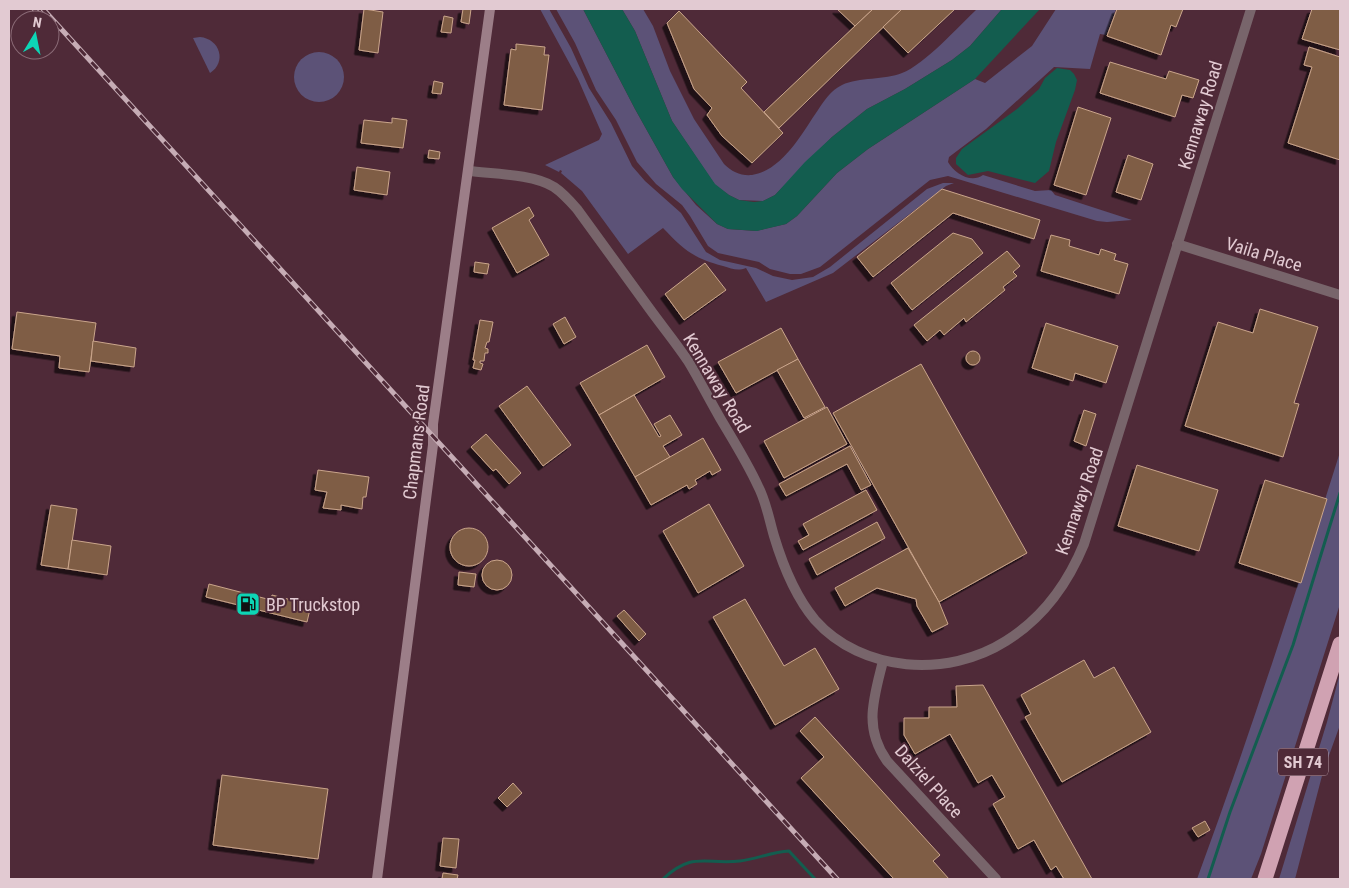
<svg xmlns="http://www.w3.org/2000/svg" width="1349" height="888" font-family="'Roboto Condensed',sans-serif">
<defs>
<filter id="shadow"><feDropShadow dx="-4.5" dy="4.5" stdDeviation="0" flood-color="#0009"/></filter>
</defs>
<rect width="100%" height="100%" fill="#4f2a38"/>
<g fill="#5c5277">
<path d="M540,9H549L571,48L589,88L611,123L632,166L645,181L681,213L706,252L720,260L756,268L773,276L792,280L813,277L830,267L927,189L943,183H954L946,186L833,273L766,302L746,268C738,271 732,269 723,266C693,258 684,250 663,228L628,254L582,191L561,173L562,171L560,170L559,172L545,165L599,140L602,134L578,79Z"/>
<path d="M556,9H583L635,109L673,177L696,205L717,224L728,229L756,231L786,224L797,216L837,173L868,149L975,79L985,83L1032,46L1056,9H1116L1106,35L1100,34L1090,69L1054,67L986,129L949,157L948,162C954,173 971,184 983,175L1035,191L1051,190L1055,195L1132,220L1107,222L1097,221L948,176L930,180L820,267L801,274H790L770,269L759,262L718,253L708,246L690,216L682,205L656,184L637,162L616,120L596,90L575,43Z"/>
<path d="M622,9H643L653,26L670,71L694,119L724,164C732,172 741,176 752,175C783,170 802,133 818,110C824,101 831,90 842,85C859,77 885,80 902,73C924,65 959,26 977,9H1002L970,46L952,60L905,89L867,109L832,137L775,195L763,201L739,200L729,195L715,185L672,121L635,31Z"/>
<path d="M200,37C220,39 227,62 210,73L193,38Z"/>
<circle cx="319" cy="77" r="25"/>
<path d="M1340,452V604L1261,854L1251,879H1197C1249,738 1295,595 1340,452Z"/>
<polygon points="1340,673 1340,725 1323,772 1295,879 1279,879 1327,722"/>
</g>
<g fill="#135d4f">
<polygon points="583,9 622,9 635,31 672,121 715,184 729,195 739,200 754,202 763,201 775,195 805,162 832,137 867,109 905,89 952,60 970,46 1002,9 1040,9 975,79 868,149 837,173 797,216 786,224 757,231 728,229 717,224 682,189 673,177 635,109"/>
<polygon points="1057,68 1070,70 1074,74 1077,80 1075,90 1056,142 1049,171 1035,183 988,171 968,175 956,164 956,158 962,149 1017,109 1039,89 1045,78"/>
</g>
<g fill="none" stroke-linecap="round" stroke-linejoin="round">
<g stroke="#135d4f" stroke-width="3">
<path d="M663,879C693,851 705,865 740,861C756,859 772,852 789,851L815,879"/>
<polyline points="1208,879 1230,812 1293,645 1340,493"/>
</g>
</g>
<g fill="#7f5d45" stroke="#caa58b" filter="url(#shadow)">
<polygon points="364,9 383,12 378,53 359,50"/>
<polygon points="463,9 471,9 469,24 461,22"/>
<polygon points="837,9 873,9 855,26"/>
<polygon points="873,9 902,9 779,128 764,112"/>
<polygon points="902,9 955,9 908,53 883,27"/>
<polygon points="1117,9 1183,9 1176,27 1171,25 1161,55 1107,36"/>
<polygon points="1312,9 1340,9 1340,50 1302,39"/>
<polygon points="679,11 747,82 741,88 783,133 752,163 722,136 707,115 712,108 694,89 667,23"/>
<polygon points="444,16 453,18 451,33 441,32"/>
<polygon points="516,44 545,47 544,55 549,55 542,110 504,105 511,49 516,50"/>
<polygon points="1309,47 1340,57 1340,160 1288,143 1312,67 1304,65"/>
<polygon points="1110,62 1166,79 1169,71 1199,80 1193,98 1182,95 1175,117 1100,93"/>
<polygon points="434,81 443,83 441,94 432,93"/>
<polygon points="1078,107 1111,118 1086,195 1054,185"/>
<polygon points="392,118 407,120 403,148 361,143 364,120 392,123"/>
<polygon points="429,150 440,152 439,159 428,158"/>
<polygon points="1128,155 1153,164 1141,200 1116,192"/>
<polygon points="357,167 390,172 387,195 354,190"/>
<polygon points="942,189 1040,220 1034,239 953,213 873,277 857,257"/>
<polygon points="529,207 534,216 529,220 549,255 517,273 492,228"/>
<polygon points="953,233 972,239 983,253 912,310 891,283"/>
<polygon points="1051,235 1070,240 1069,246 1099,255 1101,249 1116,254 1114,260 1128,264 1119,294 1041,271"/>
<polygon points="1007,251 1020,266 1013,272 1017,276 1003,287 1005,290 966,322 964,318 944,335 940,330 927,341 914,325"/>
<polygon points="475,262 489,264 487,274 474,272"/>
<polygon points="705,263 726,290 684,320 665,294"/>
<polygon points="1260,309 1318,327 1294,403 1299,404 1283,457 1185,426 1218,322 1253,333"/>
<polygon points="17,312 96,323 89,372 59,368 60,356 12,349"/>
<polygon points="565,317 576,337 564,344 553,324"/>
<polygon points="480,320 493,322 489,342 487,342 485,348 488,349 488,353 485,353 484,361 480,361 480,363 483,364 481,370 473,368 475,360 473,360"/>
<polygon points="1046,323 1118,346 1106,383 1075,373 1073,381 1032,368"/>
<polygon points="781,328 798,359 736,393 718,362"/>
<polygon points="93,341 136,348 134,367 91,361"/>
<polygon points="647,345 665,377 599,415 580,383"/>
<circle cx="973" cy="358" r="7"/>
<polygon points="798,359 825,407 804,418 777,370"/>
<polygon points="921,364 1027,553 939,602 833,413"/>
<polygon points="527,386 571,445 543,466 499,406"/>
<polygon points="634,395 659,437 661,436 654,424 670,415 682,435 663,446 670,457 635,477 599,415"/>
<polygon points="827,407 847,444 784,478 764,441"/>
<polygon points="1084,410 1096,414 1086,446 1074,441"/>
<polygon points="486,434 521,473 509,484 496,469 493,471 471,447"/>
<polygon points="703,438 721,470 712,475 710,471 695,480 697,484 689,489 687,485 651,505 635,477"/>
<polygon points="850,446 871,485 861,490 847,464 786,496 779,484"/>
<polygon points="1137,465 1218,490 1199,551 1118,526"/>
<polygon points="318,470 369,477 366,497 363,497 362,509 341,505 341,510 323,508 327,492 315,490"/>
<polygon points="1265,480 1327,499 1301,583 1239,563"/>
<polygon points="866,490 877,510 803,550 798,541 809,535 803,524"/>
<polygon points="709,504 744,566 698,593 663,531"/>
<polygon points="51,505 77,509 68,569 41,565"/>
<polygon points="877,522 885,538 817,575 809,559"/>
<circle cx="469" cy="547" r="19"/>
<polygon points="72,540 111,546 107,575 68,569"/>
<polygon points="908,548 939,602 948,624 932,632 917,606 916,599 877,588 845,606 835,588"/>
<circle cx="497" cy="575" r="15"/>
<polygon points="459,572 476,574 474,587 458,585"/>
<polygon points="209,584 271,600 272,595 311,605 307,622 206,597"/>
<polygon points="745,599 784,666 815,648 839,689 775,725 713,617"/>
<polygon points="624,610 646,634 639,641 617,616"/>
<polygon points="1084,660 1094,678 1114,667 1151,732 1062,782 1025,717 1031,714 1021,695"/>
<polygon points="983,685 1092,879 1064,879 1056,866 1051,870 1034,840 1018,849 993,804 1005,797 992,775 978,783 950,734 915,754 904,735 904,718 929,718 929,707 957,707 956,686"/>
<polygon points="815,717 940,855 933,861 949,879 894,879 801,778 824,757 800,731"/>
<polygon points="222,775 328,789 318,859 213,845"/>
<polygon points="513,783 522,793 507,807 498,798"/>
<polygon points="1205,821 1210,830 1198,837 1192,828"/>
<polygon points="443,838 459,839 456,868 440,866"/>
<polygon points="443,873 458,875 457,879 442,879"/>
</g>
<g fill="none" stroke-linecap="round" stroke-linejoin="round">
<g stroke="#78656b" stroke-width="10">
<path d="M469,171C494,174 533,174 554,187C563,193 570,201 577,209C601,242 625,275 649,308C662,326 676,343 688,361C699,379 709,399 720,418C733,440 747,462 758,486C766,501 769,519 774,536C783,566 795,596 815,620C862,673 948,678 1006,641C1043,618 1068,583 1084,544L1251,9"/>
<polyline points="1177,244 1340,295"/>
<path d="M883,661C874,698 863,727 887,761L996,879"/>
</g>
<polyline stroke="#9c7e88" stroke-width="10" points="377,879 433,445 433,424 490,9"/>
<polyline stroke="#d0a2b2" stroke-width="15" points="1265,879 1340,644"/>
<g stroke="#c6acb5" stroke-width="5">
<g id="rail">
<polyline points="34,9 44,20"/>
<polyline points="43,9 837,879"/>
</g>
</g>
<use href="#rail" stroke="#4f2a38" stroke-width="3" stroke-dasharray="9" stroke-linecap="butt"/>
</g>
<defs>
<g id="fuel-square" transform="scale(1.25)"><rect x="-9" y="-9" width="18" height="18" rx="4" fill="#0dd5b5" stroke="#4f2a38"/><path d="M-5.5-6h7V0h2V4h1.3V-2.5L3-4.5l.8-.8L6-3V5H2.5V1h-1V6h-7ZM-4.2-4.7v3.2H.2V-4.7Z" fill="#111"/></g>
</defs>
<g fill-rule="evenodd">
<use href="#fuel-square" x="248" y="604"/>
</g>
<g text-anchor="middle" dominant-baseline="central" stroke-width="4" stroke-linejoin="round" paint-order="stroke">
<rect fill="#4f2a38" stroke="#b69aa4" stroke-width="1" x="1278" y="748.5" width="50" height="27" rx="4"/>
<g font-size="16" font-weight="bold" fill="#e2cad2">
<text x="1303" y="762">SH 74</text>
</g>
<g font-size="18" fill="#e2cad2" stroke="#4f2a38">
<text transform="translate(1200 115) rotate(-73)">Kennaway Road</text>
<text transform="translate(1264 254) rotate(17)">Vaila Place</text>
<text transform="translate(717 383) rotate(59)">Kennaway Road</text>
<text transform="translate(416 442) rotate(-83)">Chapmans Road</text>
<text transform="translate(1079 501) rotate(-71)">Kennaway Road</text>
<text transform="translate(929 781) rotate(48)">Dalziel Place</text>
</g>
<g font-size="18" fill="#e2cad2" stroke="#4f2a38" text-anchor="start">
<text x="266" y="604">BP Truckstop</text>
</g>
</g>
<rect width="1349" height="888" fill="none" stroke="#e2cad2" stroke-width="20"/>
<g transform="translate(35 35) rotate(10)"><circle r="24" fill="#4f2a38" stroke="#8a6a76"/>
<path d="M0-4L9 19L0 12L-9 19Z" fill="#0dd5b5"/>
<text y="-8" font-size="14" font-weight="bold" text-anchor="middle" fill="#e2cad2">N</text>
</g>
</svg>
